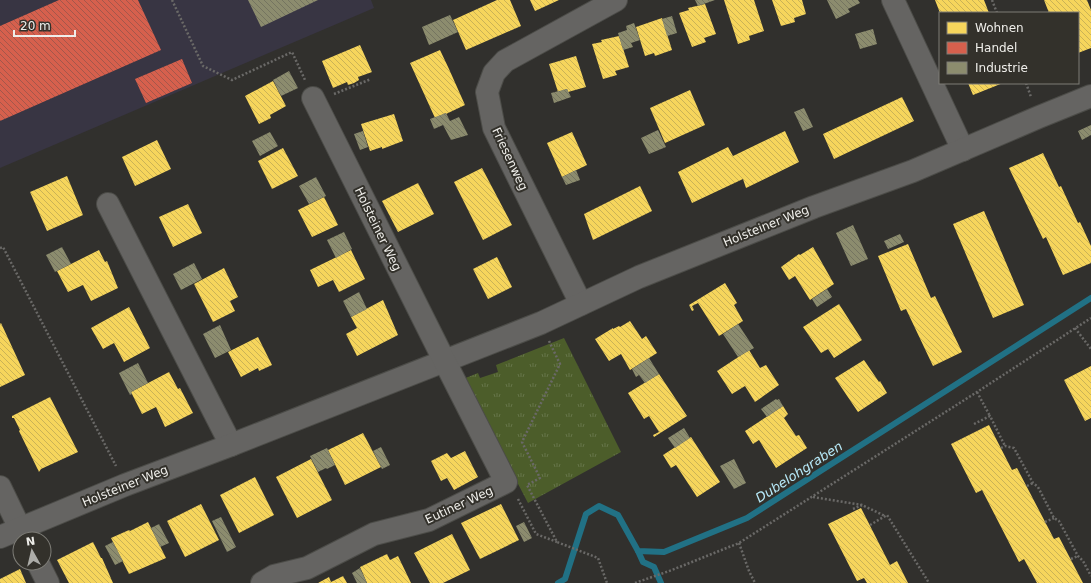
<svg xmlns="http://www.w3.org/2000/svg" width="1091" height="583" font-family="'DejaVu Sans',sans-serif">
<defs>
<pattern id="grass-tufts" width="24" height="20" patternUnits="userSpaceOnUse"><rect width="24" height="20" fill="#4c5d2a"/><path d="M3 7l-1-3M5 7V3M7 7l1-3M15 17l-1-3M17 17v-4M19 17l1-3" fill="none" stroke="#667549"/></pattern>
<pattern id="homes-back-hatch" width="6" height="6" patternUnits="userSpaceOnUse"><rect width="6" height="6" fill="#f6d55c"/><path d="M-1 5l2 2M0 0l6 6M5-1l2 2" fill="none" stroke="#cab256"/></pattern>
<pattern id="shops-back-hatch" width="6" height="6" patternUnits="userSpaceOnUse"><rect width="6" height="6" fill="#d6604d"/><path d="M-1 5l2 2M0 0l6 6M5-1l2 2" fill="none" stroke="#a4574b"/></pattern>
<pattern id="industry-back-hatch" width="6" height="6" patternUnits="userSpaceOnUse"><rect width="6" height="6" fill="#8c8c6e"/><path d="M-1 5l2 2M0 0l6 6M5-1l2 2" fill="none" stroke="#747460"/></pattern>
</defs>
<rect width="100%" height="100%" fill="#31302d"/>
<polygon fill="#383543" points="0,0 371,0 374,8 0,168"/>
<polygon fill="url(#grass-tufts)" points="564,338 621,452 528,503 463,379 478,373 480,378 498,372 496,365"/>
<g fill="url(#homes-back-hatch)">
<polygon points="497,0 510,0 521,26 466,50 453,20"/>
<polygon points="530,0 559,0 535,11"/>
<polygon points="724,0 754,0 764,31 749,36 750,40 738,44"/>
<polygon points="772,0 802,0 806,14 794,18 795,22 781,26"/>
<polygon points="935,0 984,0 989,13 940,13"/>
<polygon points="1044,0 1087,0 1091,10 1091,48 1078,53 1078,13 1049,13"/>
<polygon points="705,4 716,34 704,38 706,42 692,47 679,13 689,10 688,8"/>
<polygon points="662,18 672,50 655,56 654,53 645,56 636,27"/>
<polygon points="619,36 629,67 615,71 617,75 603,79 592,44 602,42 601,40"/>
<polygon points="360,45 372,72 358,77 359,80 354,83 348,85 347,82 333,88 322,61"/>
<polygon points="440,50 449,69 465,105 446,114 446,113 435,118 410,63"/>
<polygon points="576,56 586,87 568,92 567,89 558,92 549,64"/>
<polygon points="273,81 286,106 270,115 271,118 259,124 245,96"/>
<polygon points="968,83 1003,83 973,95"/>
<polygon points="690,90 705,125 665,143 650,108"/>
<polygon points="902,97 914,121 834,159 823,134"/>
<polygon points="394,114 403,141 382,149 382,147 370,151 361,124"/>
<polygon points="785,131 799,162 746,188 743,179 692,203 678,172 728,147 733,156"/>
<polygon points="572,132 587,165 562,177 547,143"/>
<polygon points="157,140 171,169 135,186 122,157"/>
<polygon points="283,148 298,176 272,189 258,161"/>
<polygon points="1043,153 1059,187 1061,186 1078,223 1080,222 1091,246 1091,263 1063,275 1046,237 1043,239 1009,168"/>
<polygon points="482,168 512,225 483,240 454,182"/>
<polygon points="67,176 83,215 47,231 30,192"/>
<polygon points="418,183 434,214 398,232 382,201"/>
<polygon points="640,186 652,211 593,240 584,214"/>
<polygon points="324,197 338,225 312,237 298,210"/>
<polygon points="188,204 202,233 173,247 159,217"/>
<polygon points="984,211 1024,305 993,318 953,224"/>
<polygon points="908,244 931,298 935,296 962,352 933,366 906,309 901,311 878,256"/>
<polygon points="813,247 834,284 810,300 795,276 789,280 781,267 799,254 800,255"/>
<polygon points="99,250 105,262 107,261 118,288 91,301 83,285 68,292 57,271"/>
<polygon points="351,250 365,279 339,292 333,280 318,287 310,270"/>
<polygon points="497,257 512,287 488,299 473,269"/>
<polygon points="224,268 238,297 230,301 235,311 213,322 194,284"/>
<polygon points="725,283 737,303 734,305 743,321 719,336 698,303 692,306 694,310 692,311 689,305"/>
<polygon points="383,300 398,335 357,356 346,334 357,328 351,317"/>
<polygon points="839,304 862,340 834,358 828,349 821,353 803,327"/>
<polygon points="129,307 150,348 124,362 114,343 103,349 91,328"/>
<polygon points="630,321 642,339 646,336 657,353 630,370 621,354 609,361 595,339 613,328 613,329 619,326 620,327"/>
<polygon points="1,323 25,375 0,387 0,324"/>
<polygon points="258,337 272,365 259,371 258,368 241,377 228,352"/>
<polygon points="749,350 760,368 766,365 779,385 755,402 745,386 732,394 717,371"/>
<polygon points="864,360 879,382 880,381 887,393 858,412 835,378"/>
<polygon points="1091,366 1091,418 1085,421 1064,380"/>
<polygon points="169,372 178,389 180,388 193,413 165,427 156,407 142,414 131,392"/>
<polygon points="659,374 687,416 654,437 653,435 659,432 649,416 644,419 628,393"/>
<polygon points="50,397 78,452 41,469 39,472 19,431 20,430 14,418 12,418 12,416"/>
<polygon points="783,406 788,414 784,418 796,436 799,435 807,448 776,468 759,440 753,444 745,431"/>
<polygon points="989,425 1012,470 1017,468 1054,539 1059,537 1083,583 1037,583 1024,559 1019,562 982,490 976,493 951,444"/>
<polygon points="363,433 381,467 345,485 328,450"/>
<polygon points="691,437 720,482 697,497 676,465 671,468 663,455"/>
<polygon points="465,451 478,477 454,490 447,478 441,481 431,461 447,453 451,458"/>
<polygon points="311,459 332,500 297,518 276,477"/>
<polygon points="255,477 274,515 239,533 220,495"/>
<polygon points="201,504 219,540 185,557 167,521"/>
<polygon points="501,504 519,540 480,559 461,523"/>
<polygon points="861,508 890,565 897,561 908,583 867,583 864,578 857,581 828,524"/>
<polygon points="148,522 166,558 129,574 111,538 129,530 130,531"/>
<polygon points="452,534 470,570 443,583 430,583 414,553"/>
<polygon points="93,542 101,558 102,558 113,583 69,583 57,560"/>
<polygon points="387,554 390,560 398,556 411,583 367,583 360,567"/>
<polygon points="20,569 26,583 0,583 0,579"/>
<polygon points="343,576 347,583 318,583 329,577 331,582"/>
</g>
<g fill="url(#shops-back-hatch)">
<polygon points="59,0 138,0 161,50 0,121 0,26"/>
<polygon points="182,59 192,83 146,103 135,79"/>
</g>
<g fill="url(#industry-back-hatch)">
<polygon points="248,0 318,0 261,27"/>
<polygon points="695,0 715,0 698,6"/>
<polygon points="827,0 858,0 860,3 848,9 850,12 836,19"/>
<polygon points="450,15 458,32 429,45 422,27"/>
<polygon points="672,16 677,33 667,36 662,19"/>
<polygon points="634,23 640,40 631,43 633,47 623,50 618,33 627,30 626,26"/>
<polygon points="873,29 877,44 860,49 855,34"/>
<polygon points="289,71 298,88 281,96 273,80"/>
<polygon points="567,89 571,97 554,103 551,93"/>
<polygon points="804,108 813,127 803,131 794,112"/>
<polygon points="446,113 450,121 459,117 468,135 451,140 443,125 434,129 430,119"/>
<polygon points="1091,125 1091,135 1082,140 1078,131"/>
<polygon points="658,130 666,147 649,154 641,138"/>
<polygon points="363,131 368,147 360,150 354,134"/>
<polygon points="270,132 278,146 260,156 252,141"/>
<polygon points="576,170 580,180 566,185 562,177"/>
<polygon points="316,177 326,196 309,204 299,186"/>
<polygon points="853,225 868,259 851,266 836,233"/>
<polygon points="344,232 352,249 336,258 327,240"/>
<polygon points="900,234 904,242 888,249 884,241"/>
<polygon points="62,247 71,264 55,272 46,255"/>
<polygon points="194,263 202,279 181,290 173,274"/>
<polygon points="827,289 832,297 817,307 812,299"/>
<polygon points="359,292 367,309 351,317 343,301"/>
<polygon points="738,324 754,348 738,357 723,334"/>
<polygon points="220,325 231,350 215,358 203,334"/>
<polygon points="649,358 659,374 645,383 639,375 636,377 632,369"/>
<polygon points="138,363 148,383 131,392 132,394 130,395 119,373"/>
<polygon points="776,399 777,400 779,399 783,406 767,417 761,409"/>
<polygon points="684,428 690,438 675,448 668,438"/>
<polygon points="381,447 390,465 382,469 373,451"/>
<polygon points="327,448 335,465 327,469 326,468 318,472 310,456"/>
<polygon points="734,459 746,483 734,489 720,466"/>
<polygon points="221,517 236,547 227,552 212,521"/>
<polygon points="524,522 532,538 524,542 516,526"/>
<polygon points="159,524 169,543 160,547 151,528"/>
<polygon points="113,542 123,561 115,565 105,546"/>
<polygon points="360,568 367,583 357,583 352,573"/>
</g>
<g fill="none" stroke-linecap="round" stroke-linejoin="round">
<g stroke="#217185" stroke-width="6">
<polyline points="638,551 643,562 654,567 661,583"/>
<polyline points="558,583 565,579 586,514 599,506 618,515 638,551 664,552 747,518 1091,298"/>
</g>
<g stroke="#4c4c48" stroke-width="24">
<g id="minor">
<polyline points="893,0 963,150"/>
<polyline points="108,204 231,445"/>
<polyline points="581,304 494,128 487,92 494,73 505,61 616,0"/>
<polyline points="0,487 25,539"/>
<polyline points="0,537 125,485 231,445 541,323 639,277 814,207 913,171 1039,117 1091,96"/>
<polyline points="38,563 48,583"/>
<polyline points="262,583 274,576 307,568 374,534 429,520 506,482 444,360 313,98"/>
</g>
</g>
<g stroke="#6a6967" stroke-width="2.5" stroke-dasharray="2 2" stroke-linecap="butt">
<polyline points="172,0 203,66 232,80 292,52 305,80"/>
<polyline points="992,0 997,13"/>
<polyline points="1026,83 1031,97"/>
<polyline points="334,94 371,79"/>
<polyline points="0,248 3,247 116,466"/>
<polyline points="1075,328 1091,349"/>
<polyline points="549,341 560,364 522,442 540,478 527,485 557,542 598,558 607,583"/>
<polyline points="977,392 990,416"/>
<polyline points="974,424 990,416 1005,446"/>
<polyline points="1001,448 1005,446 1014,448 1033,483 1038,487 1054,518 1059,521 1078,556 1083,561 1091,576"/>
<polyline points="1027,486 1033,483"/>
<polyline points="813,497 862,505"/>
<polyline points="518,499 536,534 557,542"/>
<polyline points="853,509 862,505 885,516"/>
<polyline points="1045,522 1054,518"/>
<polyline points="870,525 887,515 929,583"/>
<polyline points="739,543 749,571 755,583"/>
<polyline points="1071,559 1078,556"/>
<polyline points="635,583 672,570 739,543 977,392 1091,318"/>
</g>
<use href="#minor" stroke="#656462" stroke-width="22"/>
</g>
<g text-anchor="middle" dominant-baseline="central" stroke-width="4" stroke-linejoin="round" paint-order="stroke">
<g font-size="12" fill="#efeeea" stroke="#33312b">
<text transform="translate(510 159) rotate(65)">Friesenweg</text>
<text transform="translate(766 226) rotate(-22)">Holsteiner Weg</text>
<text transform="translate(378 229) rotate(64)">Holsteiner Weg</text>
<text transform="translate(125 486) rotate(-22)">Holsteiner Weg</text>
<text transform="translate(459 505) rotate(-25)">Eutiner Weg</text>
</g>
<g font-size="13" font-style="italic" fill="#b7e9f9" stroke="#33312b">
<text transform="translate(799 472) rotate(-33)">Dubelohgraben</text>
</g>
</g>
<rect x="939" y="12" width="140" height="72" fill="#33312b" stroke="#7e7d77"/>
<rect x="947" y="22" width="20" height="12" fill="#f6d55c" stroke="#7e7d77"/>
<text x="975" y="32" font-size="12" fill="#efeeea">Wohnen</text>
<rect x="947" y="42" width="20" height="12" fill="#d6604d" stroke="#7e7d77"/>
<text x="975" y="52" font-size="12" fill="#efeeea">Handel</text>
<rect x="947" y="62" width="20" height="12" fill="#8c8c6e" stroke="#7e7d77"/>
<text x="975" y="72" font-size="12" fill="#efeeea">Industrie</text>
<g transform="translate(32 551) rotate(352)"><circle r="19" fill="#33312b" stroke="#7e7d77"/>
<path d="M0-3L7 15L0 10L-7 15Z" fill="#acaca8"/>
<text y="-6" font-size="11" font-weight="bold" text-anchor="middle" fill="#efeeea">N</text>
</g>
<path d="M14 30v6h61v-6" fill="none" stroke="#efeeea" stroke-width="2"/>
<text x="20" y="30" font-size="12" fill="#efeeea" stroke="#33312b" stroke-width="3" paint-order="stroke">20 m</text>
</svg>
